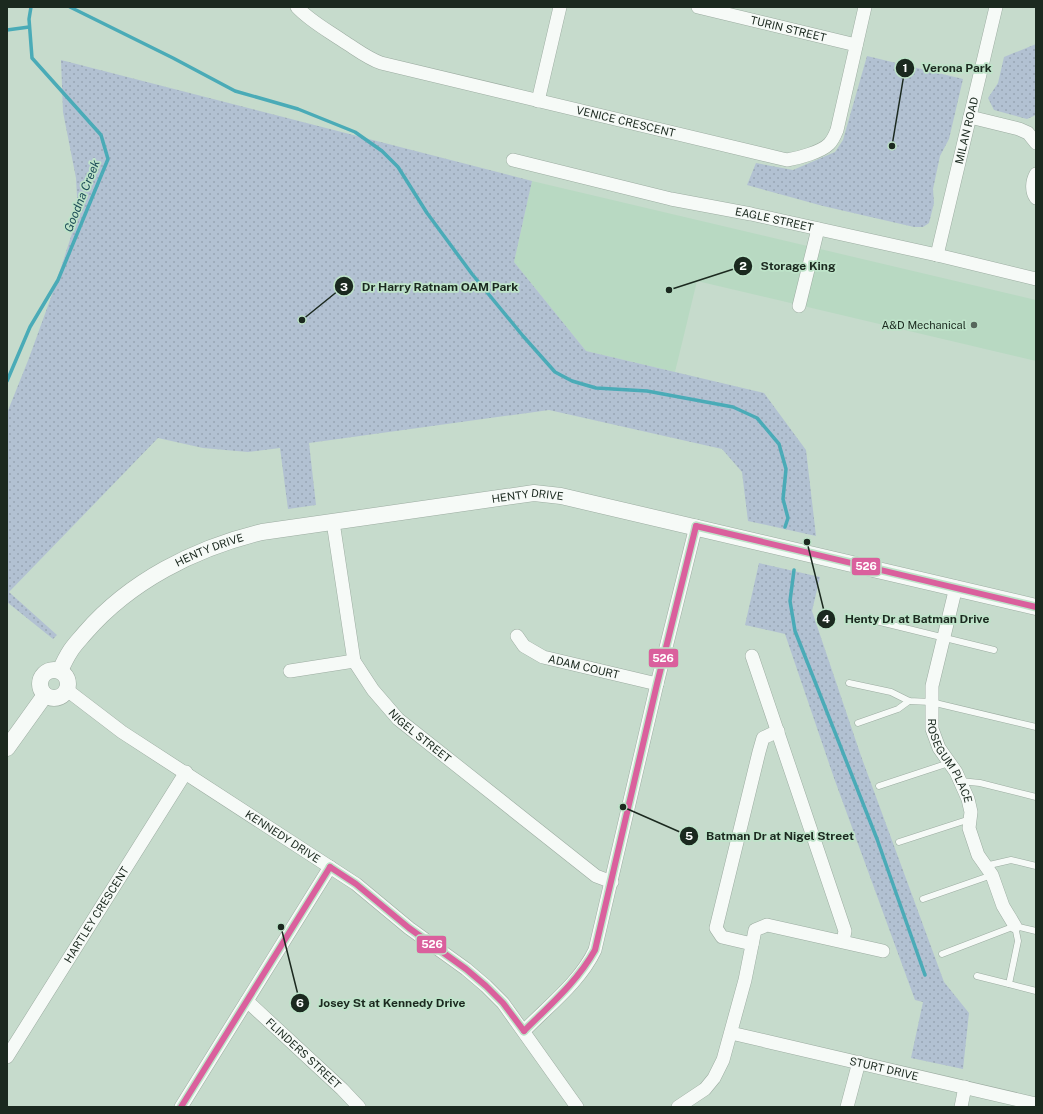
<svg xmlns="http://www.w3.org/2000/svg" width="1043" height="1114" font-family="'Public Sans',sans-serif">
<defs>
<pattern id="park-dots" width="8" height="8" patternUnits="userSpaceOnUse"><rect width="8" height="8" fill="#b2c1d2"/><path d="M2 2h.1M6 6h.1" fill="none" stroke="#98a6b4" stroke-width="1.8" stroke-linecap="round"/></pattern>
</defs>
<rect width="100%" height="100%" fill="#c6dbcc"/>
<polygon fill="#b8d9c2" points="532,181 1036,300 1036,361 697,281 675,372 586,351 514,262"/>
<g fill="url(#park-dots)">
<polygon points="1036,44 1036,115 1027,119 994,110 988,98 998,83 1004,57"/>
<polygon points="867,56 963,79 949,139 940,156 933,189 934,203 929,223 923,227 914,227 823,206 747,185 756,163 793,170 835,152 843,140"/>
<polygon points="61,60 532,181 514,262 586,351 764,393 806,450 816,536 748,521 742,472 722,449 549,410 309,443 316,505 288,509 280,448 248,452 203,448 158,438 9,592 57,635 53,639 7,602 7,413 29,358 54,289 78,215 76,178 63,112"/>
<polygon points="759,563 820,577 812,611 861,756 944,982 969,1013 963,1069 911,1058 923,1002 915,1000 834,778 785,634 745,625"/>
</g>
<g fill="none" stroke-linecap="round" stroke-linejoin="round">
<g stroke="#4aabb7" stroke-width="3.5">
<polyline points="70,7 173,58 235,91 298,109 355,132 382,151 398,167 427,213 472,274 523,336 555,372 572,381 596,388 647,391 733,407 757,418 779,444 786,469 783,499 788,518 785,527"/>
<polyline points="7,30 29,27"/>
<polyline points="7,381 30,327 58,280 108,159 101,135 32,58 29,19 31,7"/>
<polyline points="794,570 790,601 795,631 877,839 925,975"/>
</g>
<g stroke="#9caca1" stroke-width="7">
<g id="service">
<polyline points="876,621 994,650"/>
<polyline points="849,683 891,692 909,701 931,702 1036,727"/>
<polyline points="858,723 898,709 909,701"/>
<polyline points="960,781 980,783 1036,797"/>
<polyline points="879,786 949,763"/>
<polyline points="899,842 970,819"/>
<polyline points="985,866 1011,860 1036,866"/>
<polyline points="923,899 992,875"/>
<polyline points="1015,926 1018,941 1009,984 1036,991"/>
<polyline points="942,954 1015,926 1036,931"/>
<polyline points="977,976 1009,984"/>
</g>
</g>
<g stroke="#9caca1" stroke-width="14">
<g id="minor">
<path id="s1" d="M297,7C310,21 327,30 343,41C356,49 367,58 381,63L787,160C799,158 821,152 829,144C833,140 835,135 837,130L865,7"/>
<path id="s2" d="M698,7L856,45"/>
<polyline points="538,101 560,7"/>
<polyline points="970,117 1019,129 1028,133 1036,143"/>
<path id="s3" d="M513,160L671,199L751,214L937,255L1036,279"/>
<path d="M1036,174C1032,181 1031,191 1036,198"/>
<path id="s4" d="M937,255L996,7"/>
<polyline points="799,306 818,229"/>
<path id="s5" d="M333,522L354,661L373,690L398,719L596,876L612,882"/>
<path id="s6" d="M956,587L932,686V729L939,748L956,772L968,799L971,812L969,828L978,855L992,875L1003,906L1015,926"/>
<path id="s7" d="M517,636L524,646L543,657L657,684"/>
<polyline points="752,656 845,931 843,941"/>
<polyline points="290,671 354,661"/>
<path id="s8" d="M67,690L122,732L356,884L409,928L466,969L486,986L503,1003L577,1107"/>
<polyline points="752,944 722,937 716,928 759,752 763,738 778,731"/>
<path id="s9" d="M247,1001L342,1089L359,1107"/>
<path d="M524,1031C548,1006 580,982 595,950L657,684L696,526"/>
<path id="s10" d="M731,1033L1036,1104"/>
<path id="s11" d="M7,1057L186,772"/>
<polyline points="181,1107 330,867"/>
<polyline points="678,1107 705,1089 714,1078 723,1060 745,980 755,930 767,925 883,951"/>
<polyline points="847,1107 859,1062"/>
<polyline points="961,1107 965,1087"/>
</g>
</g>
<g stroke="#9caca1" stroke-width="17">
<g id="tertiary">
<circle cx="54" cy="684" r="14"/>
<path id="s12" d="M60,671C63,664 67,656 71,650C75,644 80,639 85,633C130,581 195,548 262,532L534,493L561,496L1036,607"/>
<polyline points="7,748 45,695"/>
</g>
</g>
<use href="#service" stroke="#f6faf7" stroke-width="6"/>
<use href="#minor" stroke="#f6faf7" stroke-width="13"/>
<use href="#tertiary" stroke="#f6faf7" stroke-width="16"/>
<g stroke="#bee3c9" stroke-width="9">
<g id="bus-1">
<polyline points="696,526 1036,607"/>
<polyline points="330,867 356,884 409,928 466,969 486,986 503,1003 524,1031"/>
<path d="M524,1031C550,1005 577,982 595,950L657,684L696,526"/>
<polyline points="181,1107 330,867"/>
</g>
</g>
<use href="#bus-1" stroke="#da609d" stroke-width="6"/>
</g>
<circle fill="#57675c" stroke="#bee3c9" stroke-width="1.5" cx="974" cy="325" r="4"/>
<g text-anchor="middle" dominant-baseline="central" stroke-width="3.5" stroke-linejoin="round" paint-order="stroke">
<g font-size="11" fill="#1b291f" stroke="#bee3c9">
<text stroke="none"><textPath href="#s2" startOffset="93">TURIN STREET</textPath></text>
<text stroke="none"><textPath href="#s1" startOffset="353">VENICE CRESCENT</textPath></text>
<text stroke="none"><textPath href="#s4" startOffset="128">MILAN ROAD</textPath></text>
<text stroke="none"><textPath href="#s3" startOffset="268">EAGLE STREET</textPath></text>
<text stroke="none"><textPath href="#s12" startOffset="521">HENTY DRIVE</textPath></text>
<text stroke="none"><textPath href="#s12" startOffset="197">HENTY DRIVE</textPath></text>
<text stroke="none"><textPath href="#s7" startOffset="76">ADAM COURT</textPath></text>
<text stroke="none"><textPath href="#s5" startOffset="241">NIGEL STREET</textPath></text>
<text stroke="none"><textPath href="#s6" startOffset="181">ROSEGUM PLACE</textPath></text>
<text stroke="none"><textPath href="#s8" startOffset="261">KENNEDY DRIVE</textPath></text>
<text stroke="none"><textPath href="#s11" startOffset="168">HARTLEY CRESCENT</textPath></text>
<text stroke="none"><textPath href="#s9" startOffset="77">FLINDERS STREET</textPath></text>
<text stroke="none"><textPath href="#s10" startOffset="157">STURT DRIVE</textPath></text>
</g>
<g font-size="11" fill="#1b291f" stroke="#bee3c9" text-anchor="end">
<text x="966" y="325">A&amp;D Mechanical</text>
</g>
<g font-size="12" font-style="italic" fill="#20505a" stroke="#bee3c9">
<text transform="translate(82 196) rotate(-68)">Goodna Creek</text>
</g>
</g>
<path fill="none" stroke="#1b291f" stroke-width="1.5" d="M892 146L905 68M669 290L743 266M302 320L344 286M807 542L826 619M623 807L689 836M281 927L300 1003"/>
<g fill="#1b291f" stroke="#bee3c9" stroke-width="1.5">
<circle cx="892" cy="146" r="4"/>
<circle cx="669" cy="290" r="4"/>
<circle cx="302" cy="320" r="4"/>
<circle cx="807" cy="542" r="4"/>
<circle cx="623" cy="807" r="4"/>
<circle cx="281" cy="927" r="4"/>
<circle cx="905" cy="68" r="10"/>
<circle cx="743" cy="266" r="10"/>
<circle cx="344" cy="286" r="10"/>
<circle cx="826" cy="619" r="10"/>
<circle cx="689" cy="836" r="10"/>
<circle cx="300" cy="1003" r="10"/>
</g>
<g font-size="12" text-anchor="middle" font-weight="bold" fill="#fff">
<text x="905" y="72">1</text>
<text x="743" y="270">2</text>
<text x="344" y="291">3</text>
<text x="826" y="623">4</text>
<text x="689" y="840">5</text>
<text x="300" y="1007">6</text>
</g>
<g font-size="12" text-anchor="middle" font-weight="bold" fill="#1b291f" stroke="#bee3c9" stroke-width="3.5" stroke-linejoin="round" paint-order="stroke">
<text x="957" y="72">Verona Park</text>
<text x="798" y="270">Storage King</text>
<text x="440" y="291">Dr Harry Ratnam OAM Park</text>
<text x="917" y="623">Henty Dr at Batman Drive</text>
<text x="780" y="840">Batman Dr at Nigel Street</text>
<text x="392" y="1007">Josey St at Kennedy Drive</text>
</g>
<g stroke="#bee3c9" stroke-width="1.5">
<rect x="851" y="557" width="30" height="19" rx="4" fill="#da609d"/>
<rect x="648" y="648" width="31" height="20" rx="4" fill="#da609d"/>
<rect x="416" y="935" width="31" height="19" rx="4" fill="#da609d"/>
</g>
<g font-size="11" text-anchor="middle" font-weight="bold" fill="#fff">
<text x="866" y="570">526</text>
<text x="663" y="662">526</text>
<text x="432" y="948">526</text>
</g>
<rect width="1043" height="1114" fill="none" stroke="#1b291f" stroke-width="16"/>
</svg>
